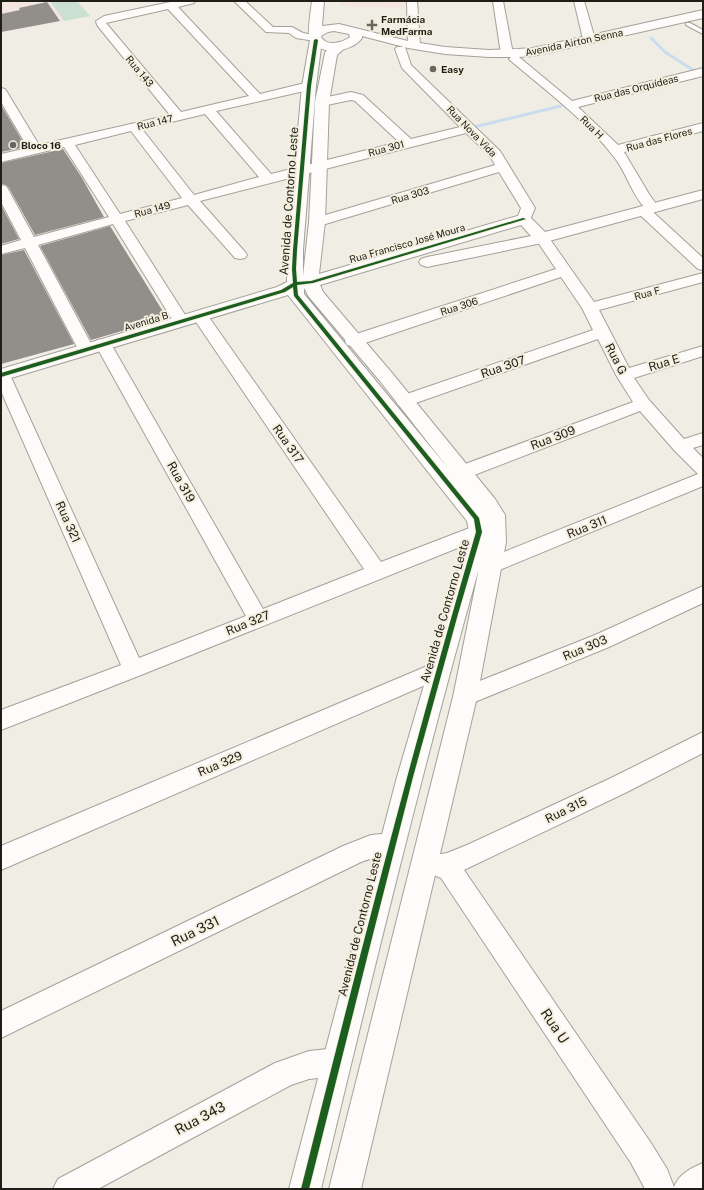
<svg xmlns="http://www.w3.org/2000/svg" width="704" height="1190" font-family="'Public Sans',sans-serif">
<rect width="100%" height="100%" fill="#f0ede4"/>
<g fill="#f5e5e1">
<polygon points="1,1 32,1 35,4 51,1 77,1 90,16 1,33"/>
<polygon points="342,1 407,1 407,8 341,6"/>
</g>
<polygon fill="#cce0d1" points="50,1 77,1 90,16 64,21"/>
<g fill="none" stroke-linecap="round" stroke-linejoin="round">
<g stroke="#c9ddef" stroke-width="3">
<polyline points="651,38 665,52 693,70"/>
<polyline points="470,128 561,106"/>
</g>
</g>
<g fill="#928e8a">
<polygon points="47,2 60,21 1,32 1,14 20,10 19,8"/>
<polygon points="1,105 26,147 1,152"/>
<polygon points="63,149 82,178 104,217 35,235 9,188 6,185 1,184 1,163"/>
<polygon points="1,205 19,239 1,244"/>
<polygon points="110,226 167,318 91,340 40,246"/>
<polygon points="24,250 74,344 1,364 1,255"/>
</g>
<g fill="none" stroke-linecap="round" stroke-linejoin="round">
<g stroke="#a4a19a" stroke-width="2">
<polygon id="service" points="686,23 690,23 703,30 703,34 686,25"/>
</g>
<g stroke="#a4a19a" stroke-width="2">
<g id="minor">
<path d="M175,1H195L194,3L178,7L260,94L309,82L313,83L315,86L313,89L216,111L271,174L399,142L355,101L351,100L322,106L318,105L316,102L318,99L351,92L363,95L411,139L460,127L402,68L395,49L397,47H405L411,65L500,151L535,208L529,222L524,223L519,222L517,219L521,208L499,172L322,225L317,226L312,225L310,222L312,219L495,165L490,156L466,133L200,201L245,252L247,255L245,258L240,259L235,258L188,205L125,221L189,321L187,324L181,326L175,324L113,224L38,245L94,349L92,353L86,354L80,353L25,248L1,254V246L21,240L1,202V185L6,186L8,189L34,237L109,217L64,147L1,162V154L28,148L1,102V88L5,89L7,92L39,145L170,115L97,25L96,21L104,16ZM168,9L249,96L181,112L106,23ZM205,114L259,177L194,195L142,129ZM131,131L182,198L120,214L75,145Z"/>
<polygon points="234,1 245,1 273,27 292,27 303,33 319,36 321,38 315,41 296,38 289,33 266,32"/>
<polygon points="407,1 417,1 420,46 418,48 410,48 408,46"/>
<polygon points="493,1 503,1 513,54 511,56 503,56 501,54"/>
<polygon points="574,1 584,1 595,39 593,41 585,41 583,39"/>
<path d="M515,56L519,57L572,101L703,68V76L578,107L618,145L703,123V131L624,152L649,194L659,208L657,211L653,212L703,258V270L698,269L639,214L637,211L639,208L644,207C631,192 626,172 614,157C589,123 544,89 511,61L509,59L511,57Z"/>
<path d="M542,234L547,235L594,302L703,273V282L599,310L629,368L703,346V356L634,378L649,400L684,439L703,433V445L693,448L703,458V486L497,571C488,574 479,572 470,569L467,564L470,559L477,557L489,558L698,474L674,450L640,411L469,477L463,478L457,477L454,472L457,467L633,402L616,375L598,339L410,405L404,407L398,405L396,401L398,397L593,330L582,308L561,277L359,345L353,346L347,345L345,341L347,337L556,269L535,238L537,235Z"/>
<polygon points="200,311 206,313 381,562 493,519 500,521 502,526 500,531 141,675 1,730 1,710 121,665 1,391 1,370 8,371 10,375 139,658 246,616 95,344 97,340 103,339 109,340 111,344 263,609 364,569 192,316 194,313"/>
<polygon points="703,586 703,603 609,647 465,706 457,704 454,697 457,690 595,635"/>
<polygon points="439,661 446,664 450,670 446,676 1,870 1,846"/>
<path d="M703,732V753L627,792L464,870L651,1143L667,1169L674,1187C679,1174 691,1168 703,1163V1189H645L631,1163L441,878L426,872L423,864L426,856L435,852L441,854L447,853L467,845L611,778Z"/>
<path d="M391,833L399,836L403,844L399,852C387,857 373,857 361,862L1,1038V1011L343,846L371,835Z"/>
<polygon points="337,1048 347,1052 351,1062 347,1072 337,1076 309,1079 291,1085 98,1189 53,1189 58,1179 275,1063 309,1051"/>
</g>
</g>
<g stroke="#a4a19a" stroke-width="2">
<path id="tertiary" d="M316,36L320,37L322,40L316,86L303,250V276L309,222L315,102L325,53C329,47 337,41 345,43L347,46L337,55L329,102L325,222L319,274L524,214L529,216L545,232L703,190V199L542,243L427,267L421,265L419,262L421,259L427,257L531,236L521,225L320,285L323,292L392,373L495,499L505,515L506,542L477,697L361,1189H329L453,697L479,568C421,774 371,981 321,1189H289L397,777L469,532L467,521L288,295L1,381V369L277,287L287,282V250L302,86L310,40L312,37ZM304,288L309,297L380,381L448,468L304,294Z"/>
</g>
<g stroke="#a4a19a" stroke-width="2">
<path id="primary" d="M312,1H324L322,26L339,24L408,41L445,47L489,50L518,49L533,48L703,10V18L533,56L518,57H489L445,54L408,48L362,36V38C353,52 318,57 310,39C307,32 311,10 312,1ZM334,31L349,34L350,37C342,43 325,47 321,36L328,32Z"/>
</g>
<use href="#service" fill="#fdfcfb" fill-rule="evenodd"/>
<use href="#minor" fill="#fdfcfb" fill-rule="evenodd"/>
<use href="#tertiary" fill="#fdfcfb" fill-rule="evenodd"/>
<use href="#primary" fill="#fdfcfb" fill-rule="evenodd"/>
<g stroke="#f5efdf" stroke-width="2">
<path id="cycleway" d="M316,39L318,40L311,86L297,250L296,269L297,282L311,281L523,218L526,219L313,283L297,285L298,295L479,518L482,532L458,614L413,777L371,942L309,1189H301C356,969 412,750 476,532L474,519L294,296L293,287L285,292L1,377V373L281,290L293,283L292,269L293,250L307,86L314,40Z"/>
</g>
<use href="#cycleway" fill="#1b5e20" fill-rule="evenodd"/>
</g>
<g fill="#68665f" stroke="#f5efdf" stroke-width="1.5">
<path d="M370 19h4v4h4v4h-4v4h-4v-4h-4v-4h4z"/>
<circle cx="433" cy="69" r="4"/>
<circle cx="13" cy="145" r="4"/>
</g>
<g text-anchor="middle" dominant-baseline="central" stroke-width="4" stroke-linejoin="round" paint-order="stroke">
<g font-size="10" font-weight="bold" fill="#1f1d17" stroke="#f5efdf" text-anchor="start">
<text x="381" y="19">Farmácia<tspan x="381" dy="12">MedFarma</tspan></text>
<text x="441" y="69">Easy</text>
<text x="21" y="145">Bloco 16</text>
</g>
<g font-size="10" fill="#1f1d17" stroke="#f5efdf">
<text transform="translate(574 42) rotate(-12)">Avenida Airton Senna</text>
<text transform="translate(140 71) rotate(50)">Rua 143</text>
<text transform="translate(636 88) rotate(-14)">Rua das Orquídeas</text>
<text transform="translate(155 122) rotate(-14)">Rua 147</text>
<text transform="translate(592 127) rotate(45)">Rua H</text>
<text transform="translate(472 131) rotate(46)">Rua Nova Vida</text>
<text transform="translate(659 139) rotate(-15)">Rua das Flores</text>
<text transform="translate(386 148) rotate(-15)">Rua 301</text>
<text transform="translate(410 195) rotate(-16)">Rua 303</text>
<text transform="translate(152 209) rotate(-15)">Rua 149</text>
<text transform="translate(407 243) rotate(-16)">Rua Francisco José Moura</text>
<text transform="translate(647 293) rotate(-15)">Rua F</text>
<text transform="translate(459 306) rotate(-18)">Rua 306</text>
<text transform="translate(146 321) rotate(-17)">Avenida B</text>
</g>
<g font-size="12" fill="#1f1d17" stroke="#f5efdf">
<text transform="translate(289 201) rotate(-86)">Avenida de Contorno Leste</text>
<text transform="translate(616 359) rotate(63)">Rua G</text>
<text transform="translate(664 363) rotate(-17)">Rua E</text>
<text transform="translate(503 367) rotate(-19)">Rua 307</text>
<text transform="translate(553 438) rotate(-21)">Rua 309</text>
<text transform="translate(288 444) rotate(55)">Rua 317</text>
<text transform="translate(181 482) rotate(61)">Rua 319</text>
<text transform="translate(68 522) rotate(66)">Rua 321</text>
<text transform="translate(587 527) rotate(-22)">Rua 311</text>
<text transform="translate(445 611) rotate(-74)">Avenida de Contorno Leste</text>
<text transform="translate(248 623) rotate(-22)">Rua 327</text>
<text transform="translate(585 648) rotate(-23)">Rua 303</text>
<text transform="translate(220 764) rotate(-23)">Rua 329</text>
<text transform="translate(566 810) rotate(-26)">Rua 315</text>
<text transform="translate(360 924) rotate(-76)">Avenida de Contorno Leste</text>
</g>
<g font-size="14" fill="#1f1d17" stroke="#f5efdf">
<text transform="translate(195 931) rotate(-26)">Rua 331</text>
<text transform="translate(555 1026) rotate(56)">Rua U</text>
<text transform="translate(200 1118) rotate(-28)">Rua 343</text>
</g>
</g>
<rect width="704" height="1190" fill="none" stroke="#1f1d17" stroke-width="4"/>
</svg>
